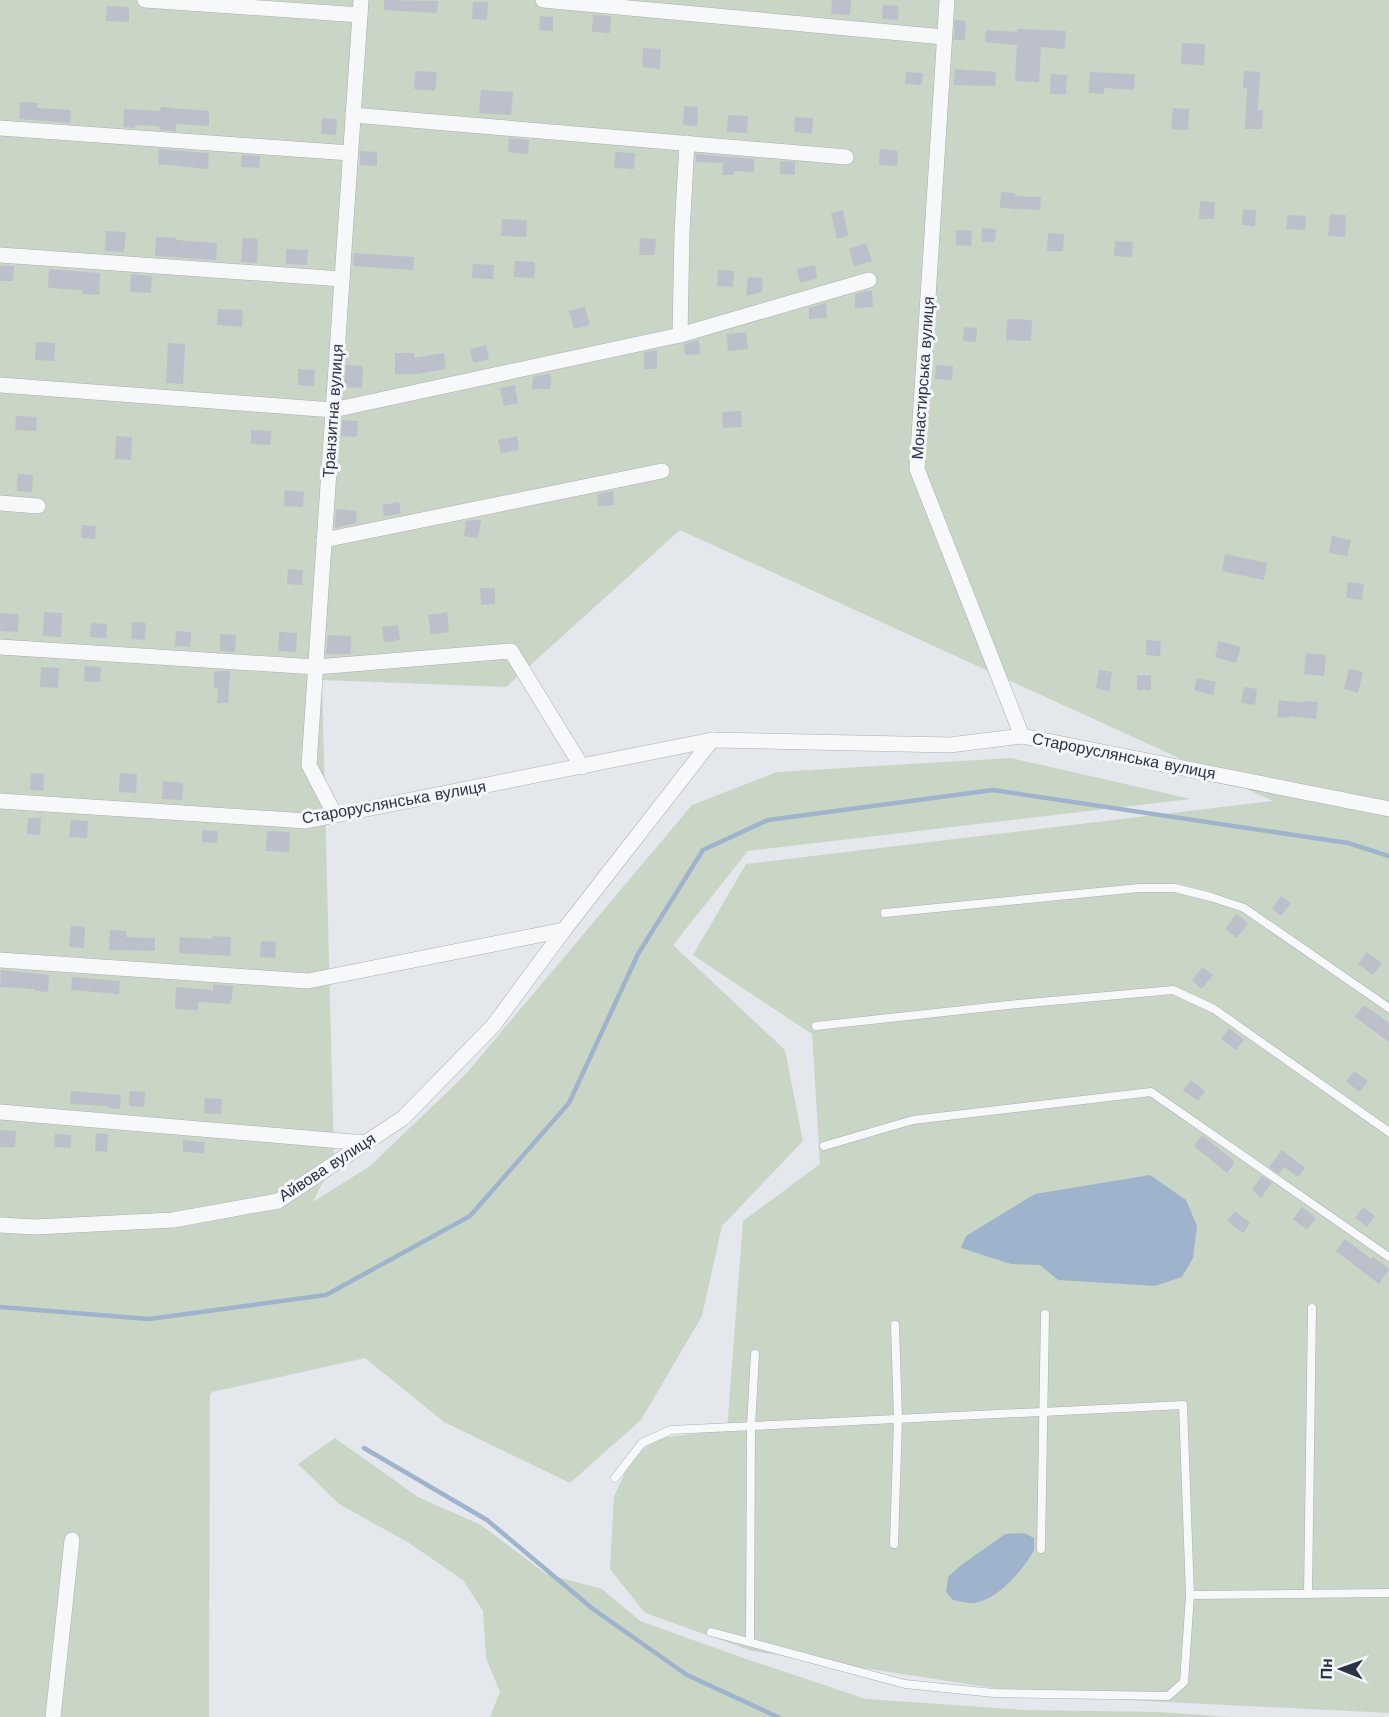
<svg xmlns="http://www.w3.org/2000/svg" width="1389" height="1717" font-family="'Work Sans',sans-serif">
<rect width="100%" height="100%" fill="#e4e7ec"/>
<g fill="#c9d6c5">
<polygon points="0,0 1389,0 1389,1713 1046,1696 752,1651 645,1613 610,1569 614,1496 633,1457 657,1438 727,1430 743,1221 820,1164 812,1034 693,955 746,864 1273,801 680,530 506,687 322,680 334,1160 313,1202 370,1166 465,1075 692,805 777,772 1011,758 1191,799 748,851 673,945 785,1050 803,1141 722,1226 702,1316 641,1420 570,1483 444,1422 365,1358 212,1392 210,1395 209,1717 0,1717"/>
<polygon points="335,1438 418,1497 481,1525 546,1574 602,1589 640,1621 746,1659 866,1699 1024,1710 1159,1712 1229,1717 490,1717 500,1692 486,1658 483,1611 463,1580 409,1543 339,1504 298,1464"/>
</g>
<g fill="#9fb4cc">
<polygon points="1150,1175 1186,1200 1197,1226 1193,1258 1182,1277 1155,1286 1058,1280 1040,1265 1011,1264 961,1248 966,1236 1035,1194"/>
<path d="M1024,1533L1034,1538C1034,1543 1035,1548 1033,1552C1022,1571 996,1602 972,1603C966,1603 959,1601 953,1600L946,1592L948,1577L960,1566L1005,1534Z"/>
</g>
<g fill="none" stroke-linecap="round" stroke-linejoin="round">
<g stroke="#9fb4cc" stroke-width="4.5">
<polyline points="0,1307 149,1319 326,1295 470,1216 569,1103 638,954 703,850 768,820 993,790 1348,843 1389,856"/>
<polyline points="364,1448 487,1520 593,1609 687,1675 778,1717"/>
</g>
</g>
<g fill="#bbc0ca">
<polygon points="384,0 438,1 437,13 384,10"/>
<polygon points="832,0 851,0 850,15 831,14"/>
<polygon points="473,2 488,2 487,20 472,19"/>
<polygon points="883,5 899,6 898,20 882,19"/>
<polygon points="107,6 129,7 129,22 106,21"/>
<polygon points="593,15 611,16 610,33 592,32"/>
<polygon points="540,16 553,17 553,31 539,30"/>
<polygon points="955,20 966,21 965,40 954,40"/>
<polygon points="1017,29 1066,31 1065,49 1041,47 1039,82 1015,81 1017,45 985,42 986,30 1017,32"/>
<polygon points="1182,43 1205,44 1204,65 1181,64"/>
<polygon points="643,48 661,49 660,69 642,67"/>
<polygon points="955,69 996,72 995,86 954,85"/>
<polygon points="415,71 437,72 435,91 414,89"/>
<polygon points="1244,71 1260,72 1258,110 1263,110 1262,129 1245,129 1247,88 1243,88"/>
<polygon points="906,72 923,73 922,85 905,84"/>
<polygon points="1090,72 1135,74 1134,90 1104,88 1104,94 1089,93"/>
<polygon points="1051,74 1067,75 1066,94 1050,94"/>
<polygon points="481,90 513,92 511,115 479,113"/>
<polygon points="20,102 38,103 37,108 71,110 70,123 19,119"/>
<polygon points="684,106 698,107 697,126 683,125"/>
<polygon points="161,107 209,111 209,126 176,124 176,131 160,130 159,126 135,125 135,128 123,127 124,109 160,111"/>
<polygon points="1173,108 1189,109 1188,130 1171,129"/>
<polygon points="728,115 748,116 747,133 727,132"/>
<polygon points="795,117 813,118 812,134 794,132"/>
<polygon points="322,118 337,119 336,135 321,134"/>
<polygon points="509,138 529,140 528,154 508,152"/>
<polygon points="159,149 209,153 208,169 158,164"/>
<polygon points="880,149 898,151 897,166 879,165"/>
<polygon points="360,151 377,152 377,166 360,165"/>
<polygon points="615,152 635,153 634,169 614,168"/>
<polygon points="696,154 754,159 754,172 734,171 734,175 722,175 723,163 696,162"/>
<polygon points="242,155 260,156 259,168 241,167"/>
<polygon points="780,161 795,162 795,175 780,174"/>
<polygon points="1001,192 1015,193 1015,196 1041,197 1040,210 1000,208"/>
<polygon points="1200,201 1215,202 1214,219 1199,219"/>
<polygon points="1243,209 1256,210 1255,226 1242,225"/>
<polygon points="843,210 848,236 837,239 831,213"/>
<polygon points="1330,214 1346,215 1345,237 1328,236"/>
<polygon points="1287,215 1306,216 1305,230 1286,229"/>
<polygon points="502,219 527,220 526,237 501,236"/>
<polygon points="982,228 996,229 995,242 981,242"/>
<polygon points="956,230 972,231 971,246 956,245"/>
<polygon points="106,231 126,232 124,252 105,251"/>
<polygon points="1048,233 1064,234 1063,251 1047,251"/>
<polygon points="156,237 177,238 176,240 217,243 216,260 155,256"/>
<polygon points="243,238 258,239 257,263 241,262"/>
<polygon points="640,238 656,239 655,255 639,255"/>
<polygon points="1115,241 1133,242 1132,257 1114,256"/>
<polygon points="866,243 872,261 854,266 849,249"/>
<polygon points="286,249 308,250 307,265 286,264"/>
<polygon points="354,253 414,257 413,270 353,266"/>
<polygon points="515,261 535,262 534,278 514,277"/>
<polygon points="473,264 494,265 493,279 472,278"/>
<polygon points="815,265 817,278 800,283 797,269"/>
<polygon points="0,266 14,266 13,281 0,281"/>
<polygon points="49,269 100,273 99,295 83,294 83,290 48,288"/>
<polygon points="718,270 734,271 733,287 717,286"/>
<polygon points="131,274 152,276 151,293 130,292"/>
<polygon points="748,277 763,278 762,292 746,296"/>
<polygon points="867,291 872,291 873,307 855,308 855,294"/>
<polygon points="826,303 827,318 809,319 809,308"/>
<polygon points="585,307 590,325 574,329 569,311"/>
<polygon points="218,309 243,310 242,327 217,325"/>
<polygon points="1007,319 1032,320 1031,341 1006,340"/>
<polygon points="964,327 977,328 976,342 963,341"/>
<polygon points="746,332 748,349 728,351 726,334"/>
<polygon points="699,340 700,354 685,355 684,344"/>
<polygon points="36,342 55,343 54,361 35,360"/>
<polygon points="168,343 185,344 183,384 166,383"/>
<polygon points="486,345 489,359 473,363 470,349"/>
<polygon points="657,350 657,369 644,369 644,353"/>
<polygon points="395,353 414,353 414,358 444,353 446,369 417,374 395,374"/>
<polygon points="346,365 363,366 362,388 344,387"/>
<polygon points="936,365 953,366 952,380 935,379"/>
<polygon points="298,369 315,370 314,386 298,385"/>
<polygon points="547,374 551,374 550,389 532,389 533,377"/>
<polygon points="515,385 518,403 504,406 500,388"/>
<polygon points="741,411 742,427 723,428 722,412"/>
<polygon points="16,416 37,417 36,431 15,430"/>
<polygon points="342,420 358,421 357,437 341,436"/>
<polygon points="251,430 271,431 270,445 251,444"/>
<polygon points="116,436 132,437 131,460 115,459"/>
<polygon points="517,436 519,450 501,453 498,440"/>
<polygon points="18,474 33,475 32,492 17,491"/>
<polygon points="285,490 304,492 303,507 284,506"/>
<polygon points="613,491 614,505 598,506 597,494"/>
<polygon points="399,502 401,514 384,516 382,505"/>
<polygon points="336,509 357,511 356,523 335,528"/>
<polygon points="473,520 481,520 478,538 464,536 466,521"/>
<polygon points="82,525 96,526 95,539 81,538"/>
<polygon points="1332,536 1351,540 1347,556 1329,553"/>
<polygon points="1225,554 1267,563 1264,580 1222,571"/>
<polygon points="288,569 303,570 302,585 287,584"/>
<polygon points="1348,582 1364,584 1362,600 1346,598"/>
<polygon points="480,588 495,588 495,604 481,605"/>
<polygon points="44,612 62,613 61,637 43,636"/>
<polygon points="447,612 449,632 431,634 428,615"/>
<polygon points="0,613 19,614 18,632 0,631"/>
<polygon points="132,622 146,623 145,640 131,639"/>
<polygon points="91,623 107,624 106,638 90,637"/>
<polygon points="398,625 400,640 384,642 382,627"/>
<polygon points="176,631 191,632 190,647 175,646"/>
<polygon points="279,632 297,633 296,652 278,651"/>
<polygon points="220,634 236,635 235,652 220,651"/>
<polygon points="328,635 351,636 350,654 326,654"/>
<polygon points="1146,640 1161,641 1160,656 1146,655"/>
<polygon points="1219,641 1241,647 1236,663 1215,657"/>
<polygon points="1306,653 1326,655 1324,676 1304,674"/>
<polygon points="85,666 101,667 100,682 84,681"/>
<polygon points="41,667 59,668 58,688 40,687"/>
<polygon points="1349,669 1363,672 1358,693 1344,689"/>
<polygon points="1099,670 1112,672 1109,691 1096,688"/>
<polygon points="219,671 230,671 228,703 217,703 218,688 214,688 214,672"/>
<rect x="1137" y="675" width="14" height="15"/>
<polygon points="1197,678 1216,682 1213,695 1194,690"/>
<polygon points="1244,687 1257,689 1255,705 1241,703"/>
<polygon points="1279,700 1303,703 1304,701 1318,702 1316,719 1289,716 1289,718 1277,717"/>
<polygon points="31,773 44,774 43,791 30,790"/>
<polygon points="120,773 137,774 136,793 119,792"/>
<polygon points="163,781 183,783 182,800 162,799"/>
<polygon points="28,818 41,818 40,835 27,834"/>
<polygon points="71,820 88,821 87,838 69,837"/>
<polygon points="202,830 218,831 217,843 202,842"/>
<polygon points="267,831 290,832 289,852 266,851"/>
<polygon points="1281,896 1291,903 1281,916 1272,909"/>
<polygon points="1236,914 1248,923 1237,938 1225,929"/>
<polygon points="71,926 85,927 84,948 69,947"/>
<polygon points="110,930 126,931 126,937 155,938 155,951 109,950"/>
<polygon points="213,936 231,937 230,956 179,953 180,937 212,939"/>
<polygon points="261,941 276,942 275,958 260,957"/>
<polygon points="1367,952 1382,963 1373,975 1358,964"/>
<polygon points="1202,967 1213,975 1202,989 1192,981"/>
<polygon points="1,970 49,975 48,992 35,991 35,989 0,987"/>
<polygon points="72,977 120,981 119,994 71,990"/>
<polygon points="213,984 233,986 231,1004 198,1002 198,1010 175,1009 176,987 213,990"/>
<polygon points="1364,1005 1389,1023 1389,1042 1355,1017"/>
<polygon points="1229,1028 1244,1040 1236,1050 1221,1039"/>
<polygon points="1354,1071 1368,1081 1360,1092 1346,1082"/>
<polygon points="1191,1080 1205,1091 1198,1101 1183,1090"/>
<polygon points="71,1091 121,1095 120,1109 108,1108 108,1106 70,1104"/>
<polygon points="130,1091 145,1092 144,1107 129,1106"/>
<polygon points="205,1098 222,1099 221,1114 204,1113"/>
<polygon points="0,1130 16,1131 15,1147 0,1147"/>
<polygon points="96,1133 108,1134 107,1152 95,1151"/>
<polygon points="55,1134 71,1135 70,1148 54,1147"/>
<polygon points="1202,1135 1235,1162 1227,1173 1194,1146"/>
<polygon points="183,1140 205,1142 204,1153 183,1152"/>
<polygon points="1282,1150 1305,1168 1298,1177 1284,1167 1279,1174 1269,1167"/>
<polygon points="1262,1176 1272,1183 1261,1198 1252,1190"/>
<polygon points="1302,1207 1316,1218 1307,1230 1293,1219"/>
<polygon points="1363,1207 1375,1216 1367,1227 1355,1218"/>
<polygon points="1235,1211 1250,1223 1243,1233 1227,1221"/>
<polygon points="1345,1239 1371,1259 1373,1257 1389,1269 1379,1284 1336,1251"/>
</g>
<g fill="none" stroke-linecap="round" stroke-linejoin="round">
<g stroke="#a9aeb7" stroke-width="9">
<g id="service">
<polyline points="885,913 1139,888 1175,888 1211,897 1244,908 1389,1008"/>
<polyline points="816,1026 1018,1004 1173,990 1214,1009 1389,1132"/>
<polyline points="824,1146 913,1120 1151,1092 1389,1257"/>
<polyline points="615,1478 642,1443 671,1430 1183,1405 1190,1595 1184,1682 1168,1696 994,1693 905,1684 711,1632"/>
<polyline points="894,1544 898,1419 895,1325"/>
<polyline points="1041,1549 1045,1314"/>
<polyline points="1308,1594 1312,1308"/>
<polyline points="1190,1595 1389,1593"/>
<polyline points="750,1642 751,1426 755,1354"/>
</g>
</g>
<g stroke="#a9aeb7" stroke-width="16">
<g id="minor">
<polyline points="145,0 360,15"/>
<polyline points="543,0 944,37"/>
<polyline points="947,0 917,469 1022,736"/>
<polyline points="353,115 846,157"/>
<polyline points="0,128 350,153"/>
<polyline points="0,255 342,279"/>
<polyline points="680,335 682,232 687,143"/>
<polyline points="0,385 333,410 680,335 869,280"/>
<polyline points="0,503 38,506"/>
<polyline points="324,540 662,471"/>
<polyline points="0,647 316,667 511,651 582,767"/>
<polyline points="0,801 306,821 712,740"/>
<polyline points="335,815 309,765 361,0"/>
<polyline points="0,960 308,981 564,930"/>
<polyline points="0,1112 365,1143"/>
<polyline points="0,1225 35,1227 173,1220 278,1201 403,1118 493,1026 564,930 712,740 950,745 1022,736 1389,809"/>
<polyline points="53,1717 72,1540"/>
</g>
</g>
<use href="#service" stroke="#f7f8fa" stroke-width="8"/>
<use href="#minor" stroke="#f7f8fa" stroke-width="15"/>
</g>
<g text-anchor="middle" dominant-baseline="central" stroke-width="6" stroke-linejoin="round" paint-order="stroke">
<g font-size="16" fill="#2b3445" stroke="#f4f6f9">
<text transform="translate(923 378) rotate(-86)">Монастирська вулиця</text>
<text transform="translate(333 411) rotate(-86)">Транзитна вулиця</text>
<text transform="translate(1124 756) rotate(11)">Староруслянська вулиця</text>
<text transform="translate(394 802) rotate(-10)">Староруслянська вулиця</text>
<text transform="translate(327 1167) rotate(-33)">Айвова вулиця</text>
</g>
</g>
<g transform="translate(1341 1669) rotate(271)" stroke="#f4f6f9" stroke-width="4.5" paint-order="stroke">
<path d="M0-4.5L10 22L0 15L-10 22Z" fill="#2b3445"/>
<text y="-9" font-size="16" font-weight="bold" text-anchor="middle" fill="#2b3445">Пн</text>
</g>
</svg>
